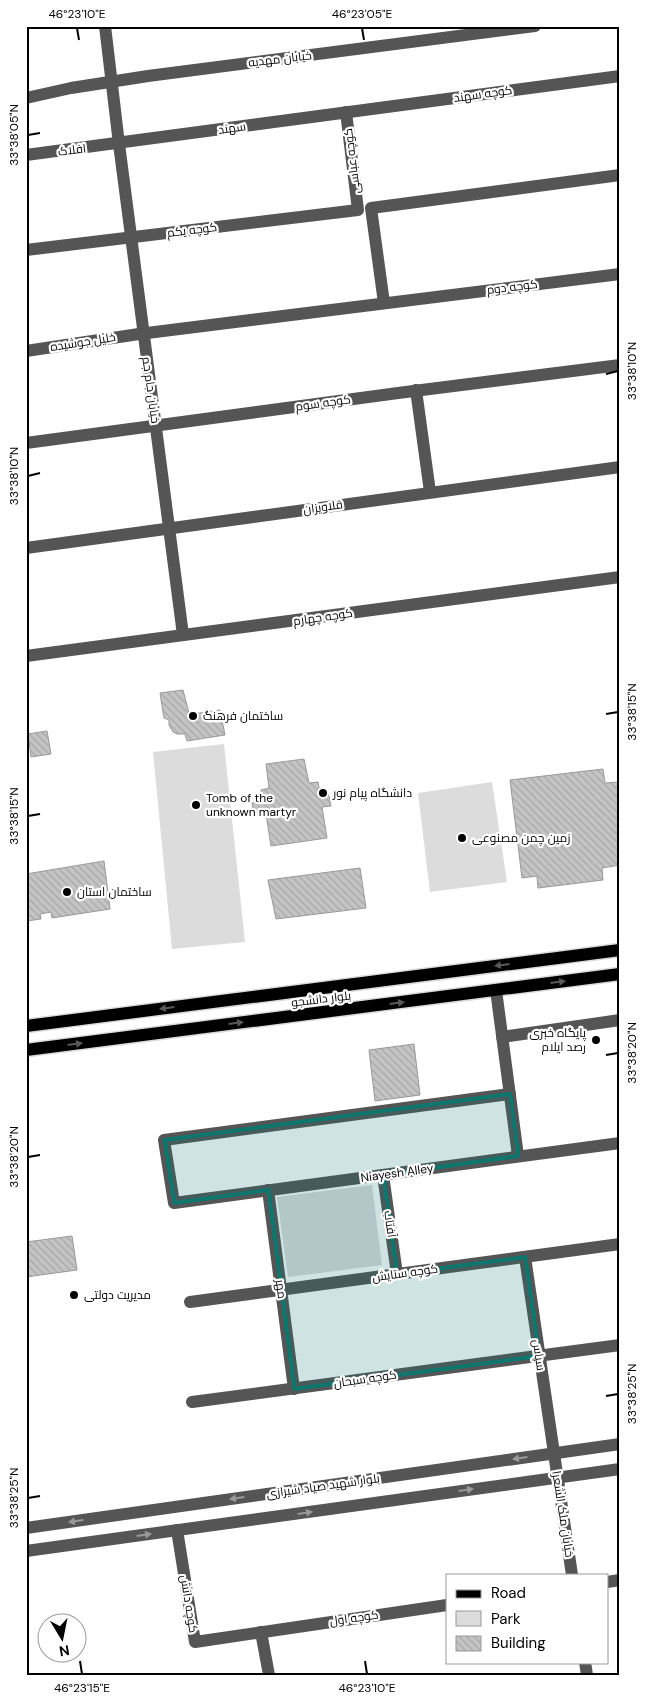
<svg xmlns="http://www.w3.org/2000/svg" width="646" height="1701" font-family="'DM Sans',Cairo,sans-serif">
<defs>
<pattern id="building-back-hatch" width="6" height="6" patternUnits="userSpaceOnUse" patternTransform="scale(1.25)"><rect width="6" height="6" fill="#c4c4c4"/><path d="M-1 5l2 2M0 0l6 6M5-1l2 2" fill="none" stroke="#a7a7a7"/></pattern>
</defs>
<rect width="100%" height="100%" fill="#fff"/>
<g fill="#dcdcdc">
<polygon points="224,744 245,942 172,949 153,752"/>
<polygon points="492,782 507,882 430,892 418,793"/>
<polygon points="372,1185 382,1265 288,1277 277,1197"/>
</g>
<g fill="url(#building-back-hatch)" stroke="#999">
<polygon points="183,690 189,713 193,714 220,710 225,735 187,741 185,734 177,734 173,732 169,725 169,720 164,718 160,693"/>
<polygon points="47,731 51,754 31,757 28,734"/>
<polygon points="304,759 309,783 318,782 320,793 328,792 331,806 322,807 327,838 271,846 266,814 254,816 252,803 262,802 261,790 269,788 266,764"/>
<polygon points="603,769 605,783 619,782 620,865 602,868 603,880 538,888 537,876 522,878 510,780"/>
<polygon points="104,861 110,909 52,918 51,912 40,914 41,919 26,921 26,874"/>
<polygon points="360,868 366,908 276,919 268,880"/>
<polygon points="414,1044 420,1095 375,1101 369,1050"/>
<polygon points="72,1236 77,1270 26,1277 26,1242"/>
</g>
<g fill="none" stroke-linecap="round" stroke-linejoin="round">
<g stroke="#dbdbdb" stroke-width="15">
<g id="major">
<polyline points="26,1026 620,950"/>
<polyline points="26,1050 620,974"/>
</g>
</g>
<g stroke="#555" stroke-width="12">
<polyline points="105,26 119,144 183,635"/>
<polyline points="26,98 71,88 148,76 535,26"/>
<polyline points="26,155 620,76"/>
<polyline points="26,250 358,210 346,112"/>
<polyline points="384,303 371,208 620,175"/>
<polyline points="26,351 139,334 620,274"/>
<polyline points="416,390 430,492"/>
<polyline points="26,443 398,393 620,365"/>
<polyline points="26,548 620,467"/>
<polyline points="26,656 620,577"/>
<polyline points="496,990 518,1156"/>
<polyline points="502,1037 620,1020"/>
<polyline points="510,1094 164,1140 174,1203 620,1143"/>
<polyline points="383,1175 397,1274"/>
<polyline points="268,1190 294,1389"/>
<polyline points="525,1257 572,1575"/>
<polyline points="190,1302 620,1244"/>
<polyline points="192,1402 620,1345"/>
<polyline points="26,1528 620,1444"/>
<polyline points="177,1530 195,1642 447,1605"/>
<polyline points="26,1551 620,1469"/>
<polyline points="607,1582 620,1580"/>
<polyline points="261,1632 269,1675"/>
<polyline points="585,1662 587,1675"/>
</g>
<use href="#major" stroke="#000" stroke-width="12"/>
</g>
<defs><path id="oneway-solid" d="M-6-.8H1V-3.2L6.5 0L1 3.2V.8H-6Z" transform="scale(1.25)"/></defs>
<g fill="#595959">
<use href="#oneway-solid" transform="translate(502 965) rotate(173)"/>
<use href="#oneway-solid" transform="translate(558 982) rotate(-7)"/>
<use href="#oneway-solid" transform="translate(397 1003) rotate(-7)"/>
<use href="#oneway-solid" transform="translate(167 1008) rotate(173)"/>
<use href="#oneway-solid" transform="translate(236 1023) rotate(-7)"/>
<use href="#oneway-solid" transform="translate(75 1044) rotate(-7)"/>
</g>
<g fill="#999">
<use href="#oneway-solid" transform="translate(520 1458) rotate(172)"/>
<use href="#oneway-solid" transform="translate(466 1490) rotate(-8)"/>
<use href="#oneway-solid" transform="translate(237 1498) rotate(172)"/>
<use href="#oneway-solid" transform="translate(305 1513) rotate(-8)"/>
<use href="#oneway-solid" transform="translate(76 1521) rotate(172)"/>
<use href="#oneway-solid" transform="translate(144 1535) rotate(-8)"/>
</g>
<path fill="#0f766e" fill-opacity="0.2" stroke="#0f766e" stroke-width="4" stroke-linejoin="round" d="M510,1094L518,1156L383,1175L397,1274L525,1257L539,1356L294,1389L268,1190L174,1203L164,1140Z"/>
<path fill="none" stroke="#000" stroke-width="2" d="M77,28L79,40M362,28L364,40M28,135L40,133M606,374L618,371M28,476L40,473M606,714L618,712M28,816L40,814M606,1055L618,1053M28,1157L40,1155M606,1396L618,1394M28,1498L40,1496M80,1661L82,1674M365,1661L367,1674"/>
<g fill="#000" stroke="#fff" stroke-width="2">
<circle cx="193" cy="716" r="5"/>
<circle cx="323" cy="793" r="5"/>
<circle cx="196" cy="805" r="5"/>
<circle cx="462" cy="838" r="5"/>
<circle cx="67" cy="892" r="5"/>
<circle cx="596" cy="1040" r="5"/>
<circle cx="74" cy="1295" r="5"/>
</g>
<g text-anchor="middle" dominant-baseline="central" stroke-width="4.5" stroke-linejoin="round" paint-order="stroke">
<g font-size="12" fill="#000" stroke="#fff">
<text transform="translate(280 59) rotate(-7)">خیابان مهدیه</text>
<text transform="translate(483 94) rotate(-8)">کوچه سهند</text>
<text transform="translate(232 128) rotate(-8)">سهند</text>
<text transform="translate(72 150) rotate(-7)">افلاک</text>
<text transform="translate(352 161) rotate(-97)">کوچه عباسی</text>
<text transform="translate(192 230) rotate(-7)">کوچه یکم</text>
<text transform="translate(512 287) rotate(-7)">کوچه دوم</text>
<text transform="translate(83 342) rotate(-9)">خلیل جوشیده</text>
<text transform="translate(151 390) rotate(82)">خیابان جام جم</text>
<text transform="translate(323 403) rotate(-8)">کوچه سوم</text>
<text transform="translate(323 507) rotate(-8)">قلاویزان</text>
<text transform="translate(323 617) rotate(-8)">کوچه چهارم</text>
<text transform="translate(321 999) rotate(-7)">بلوار دانشجو</text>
<text transform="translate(397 1173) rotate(-8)">Niayesh Alley</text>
<text transform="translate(390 1224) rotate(82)">آفتاب</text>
<text transform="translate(405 1273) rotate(-8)">کوچه ستایش</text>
<text transform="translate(281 1289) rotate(82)">مهر</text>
<text transform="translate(539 1355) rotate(82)">سپاس</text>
<text transform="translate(365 1379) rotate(-8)">کوچه سبحان</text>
<text transform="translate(323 1486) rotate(-8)">بلوار شهید صیاد شیرازی</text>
<text transform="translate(563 1514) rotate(81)">خیابان ملک الشعرا</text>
<text transform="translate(189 1604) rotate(81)">کوچه دانش</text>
<text transform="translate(354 1618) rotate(-8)">کوچه اول</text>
</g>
<g font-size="12" fill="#000" stroke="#fff" text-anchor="start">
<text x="203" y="716">ساختمان فرهنگ</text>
<text x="333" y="793">دانشگاه پیام نور</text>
<text x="206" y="798">Tomb of the<tspan x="206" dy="14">unknown martyr</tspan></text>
<text x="472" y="838">زمین چمن مصنوعی</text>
<text x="77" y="892">ساختمان استان</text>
<text x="586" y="1033" text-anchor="end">پایگاه خبری<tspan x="586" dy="14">رصد ایلام</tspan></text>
<text x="84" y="1295">مدیریت دولتی</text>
</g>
</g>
<rect width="646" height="1701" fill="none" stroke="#ffffff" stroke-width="55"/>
<rect x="446" y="1574" width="162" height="90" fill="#ffffff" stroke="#999999"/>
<rect x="456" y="1590" width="25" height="8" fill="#000000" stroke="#999999"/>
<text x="491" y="1598" font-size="15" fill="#000000">Road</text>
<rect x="456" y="1611" width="25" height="15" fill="#dcdcdc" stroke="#999999"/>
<text x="491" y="1624" font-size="15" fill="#000000">Park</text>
<rect x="456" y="1636" width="25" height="15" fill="url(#building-back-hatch)" stroke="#999999"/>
<text x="491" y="1648" font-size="15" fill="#000000">Building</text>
<g transform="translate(62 1638) rotate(170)"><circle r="24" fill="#ffffff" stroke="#999999"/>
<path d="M0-4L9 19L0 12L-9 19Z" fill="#000000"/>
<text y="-8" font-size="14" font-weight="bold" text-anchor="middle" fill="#000000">N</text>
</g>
<rect x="28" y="28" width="590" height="1646" fill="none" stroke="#000" stroke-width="2"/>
<g font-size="12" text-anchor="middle" fill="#000">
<text x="77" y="18">46°23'10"E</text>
<text x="362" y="18">46°23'05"E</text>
<text transform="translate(14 135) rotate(-90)" y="4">33°38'05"N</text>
<text transform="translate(632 371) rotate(-90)" y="4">33°38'10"N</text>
<text transform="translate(14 476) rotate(-90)" y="4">33°38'10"N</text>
<text transform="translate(632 712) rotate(-90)" y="4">33°38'15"N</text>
<text transform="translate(14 816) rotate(-90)" y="4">33°38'15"N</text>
<text transform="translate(632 1053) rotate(-90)" y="4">33°38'20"N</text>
<text transform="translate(14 1157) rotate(-90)" y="4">33°38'20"N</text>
<text transform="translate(632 1394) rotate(-90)" y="4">33°38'25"N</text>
<text transform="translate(14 1498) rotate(-90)" y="4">33°38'25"N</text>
<text x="82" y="1692">46°23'15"E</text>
<text x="367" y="1692">46°23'10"E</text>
</g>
</svg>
